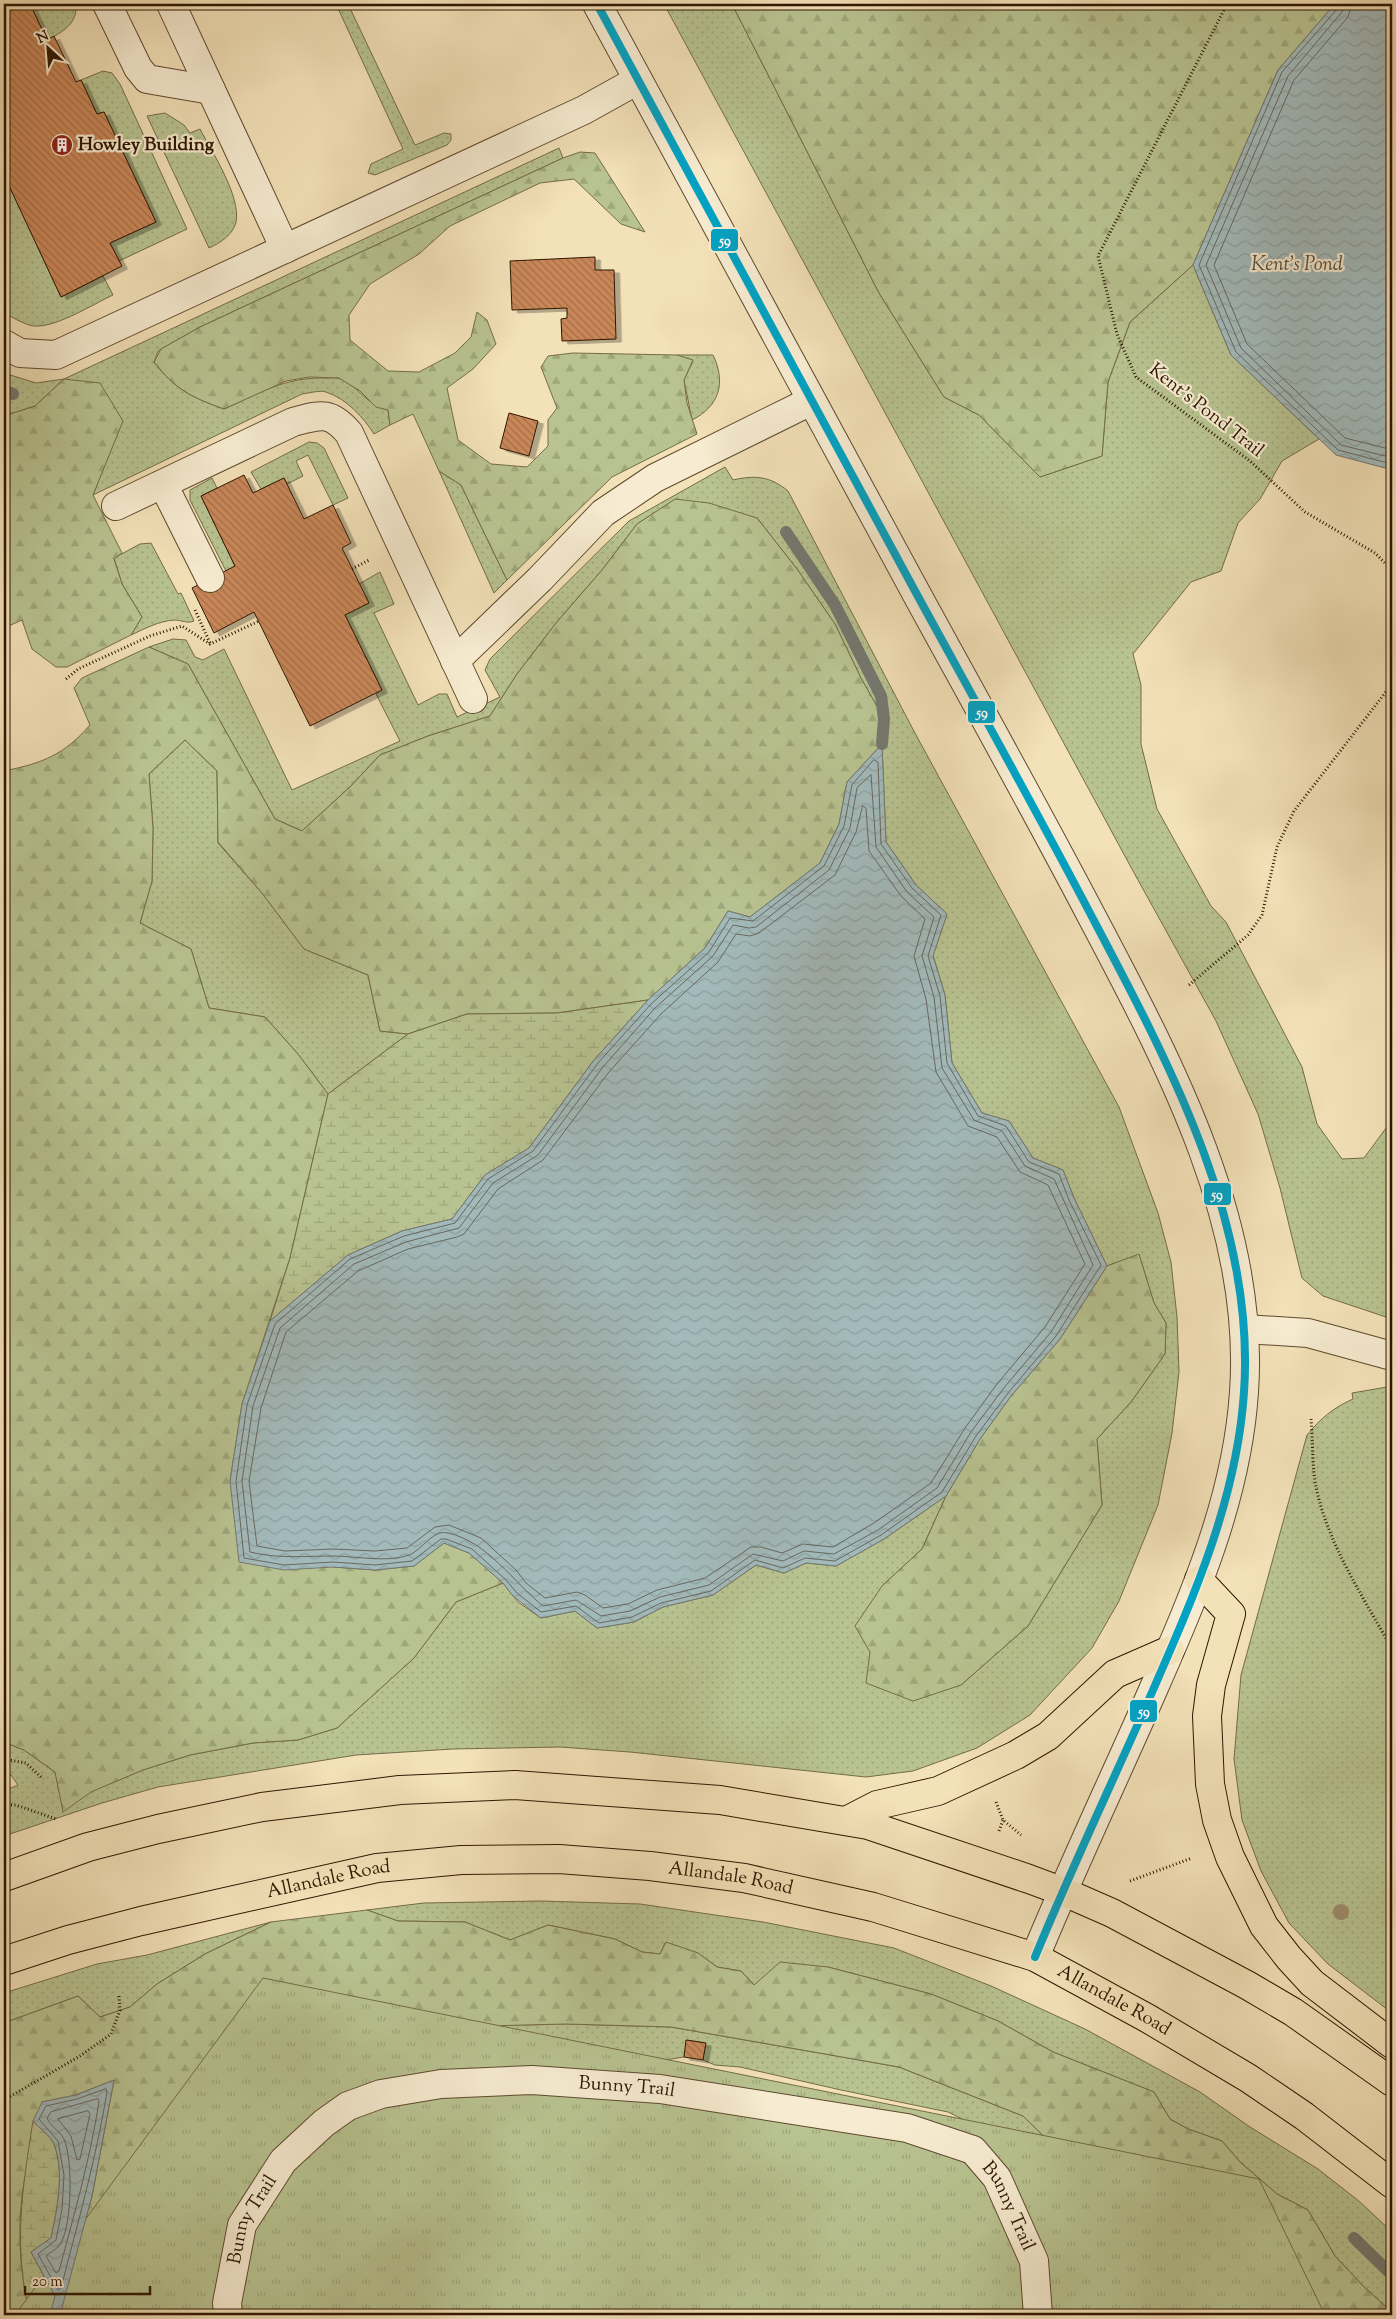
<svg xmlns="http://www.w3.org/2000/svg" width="1396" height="2319" font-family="'Sorts Mill Goudy',serif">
<defs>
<pattern id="grass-dots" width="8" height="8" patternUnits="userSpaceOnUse" patternTransform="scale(1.25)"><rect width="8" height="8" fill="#b8c391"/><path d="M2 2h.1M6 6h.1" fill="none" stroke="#9ea77b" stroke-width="1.8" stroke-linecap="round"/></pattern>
<pattern id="forest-firs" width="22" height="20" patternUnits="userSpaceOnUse" patternTransform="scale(1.25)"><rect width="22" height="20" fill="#b8c391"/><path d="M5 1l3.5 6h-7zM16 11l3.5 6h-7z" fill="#9ea77b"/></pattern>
<pattern id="wetland-marsh" width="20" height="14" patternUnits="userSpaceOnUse" patternTransform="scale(1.25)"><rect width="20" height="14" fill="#b8c391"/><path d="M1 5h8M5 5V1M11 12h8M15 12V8" fill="none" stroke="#9ea77b"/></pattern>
<pattern id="park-tufts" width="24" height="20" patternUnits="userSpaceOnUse" patternTransform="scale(1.25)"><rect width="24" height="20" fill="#b8c391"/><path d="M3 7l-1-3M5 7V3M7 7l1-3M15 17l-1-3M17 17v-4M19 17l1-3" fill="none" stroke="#9ea77b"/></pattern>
<pattern id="water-waves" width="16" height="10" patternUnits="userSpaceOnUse" patternTransform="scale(1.25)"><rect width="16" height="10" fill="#a2babb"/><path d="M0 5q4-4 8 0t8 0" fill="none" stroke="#8c9f9f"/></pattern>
<pattern id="building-back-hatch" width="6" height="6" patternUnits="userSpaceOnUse" patternTransform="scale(1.25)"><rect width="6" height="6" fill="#c98759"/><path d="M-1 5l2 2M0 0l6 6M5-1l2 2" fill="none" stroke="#a46d47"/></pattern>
<filter id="shadow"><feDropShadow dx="5.5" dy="3" stdDeviation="0" flood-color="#0004"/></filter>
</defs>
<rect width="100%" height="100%" fill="#f3e1b8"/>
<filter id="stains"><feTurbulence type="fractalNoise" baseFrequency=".004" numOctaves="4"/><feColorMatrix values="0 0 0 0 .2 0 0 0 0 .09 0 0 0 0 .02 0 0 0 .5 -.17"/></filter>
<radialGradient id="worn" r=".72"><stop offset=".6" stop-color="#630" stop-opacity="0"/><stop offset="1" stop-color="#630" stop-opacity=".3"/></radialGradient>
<g fill="url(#grass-dots)" stroke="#736c48">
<path d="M30,4H76C78,23 63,32 47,40Z"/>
<polygon points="336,4 348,4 415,145 444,133 451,134 451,140 447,145 375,175 368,173 371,164 403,149"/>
<polygon points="664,4 732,4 879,293 944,397 979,415 1040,477 1102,456 1108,382 1130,322 1193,265 1231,355 1319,439 1282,461 1260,499 1238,523 1221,571 1191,582 1133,654 1141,685 1141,744 1157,809 1211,906 1226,922 1302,1067 1317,1124 1342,1159 1364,1158 1392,1120 1392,1319 1323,1296 1302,1278 1280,1188 1258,1114 1216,1021 1133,871"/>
<polygon points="103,71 112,73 120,84 187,229 119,261 110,243 156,222 104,112 97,114 81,80"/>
<path d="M165,113L184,125L190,133L200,129C212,152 241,196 236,222C233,235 220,243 209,248L147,116Z"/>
<path d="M559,148L563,158L200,327L158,351L154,362C176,390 191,397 224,409C260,393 284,377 326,378C330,378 336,377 341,379C360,388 368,406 388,410L390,425L374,434C363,417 347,399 326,392C320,390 309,393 302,394L93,495L105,463L64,379L35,406L4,416V373L36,383L64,379Z"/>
<path d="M4,175L61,297L103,276L113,295C93,304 50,332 29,325C20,322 12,317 4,313Z"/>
<path d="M677,355H713C726,382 720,406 692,420L684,380L693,361Z"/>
<polygon points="309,442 317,443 324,448 348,498 333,505 308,455 296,461 303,476 287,484 284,478 261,489 251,472"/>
<path d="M725,467L733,480C755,475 770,476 788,491L916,735L1119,1107L1158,1213L1171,1262L1177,1317L1179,1372L1172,1433L1158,1505L1119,1601L1092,1648L1030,1715L977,1748L913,1771L866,1777L630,1752L560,1747L453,1749L356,1755L158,1787L102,1803L4,1836V1791L18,1785L11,1775H4V1742L24,1750L55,1772L62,1803L143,1770L190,1755L253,1743L298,1740L337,1728L414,1658L456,1602L503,1583L518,1602L541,1618L575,1611L597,1628L634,1622L663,1607L713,1595L756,1565L784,1573L806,1563L836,1566L884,1539L946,1496L922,1549L882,1586L961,1685L1028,1626L1102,1505L1097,1439L1131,1402L1165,1354L1166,1323L1154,1303L1139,1255L1107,1266L1074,1198L1063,1170L1033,1158L1009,1121L982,1113L952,1063L945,995L933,955L947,914L916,885L886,842L882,744L884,719L861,678L835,624L797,569L757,518L676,499L637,524L602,570L556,623L517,674L490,716L428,736L380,755L350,787L302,831L275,819L188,664L149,647L173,639L186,640L195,657L203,660L224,649L292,790L400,741L376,694L382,690L345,615L369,603L359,584L380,572L394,604L374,613L418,705L439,694H447L457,717L500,697L485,670L490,659L629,521Z"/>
<polygon points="439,471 461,485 507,580 494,593"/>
<polygon points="212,478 217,488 201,496 235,566 226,571 190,500 190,490"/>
<path d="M151,543L178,594L181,593L194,621C187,624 182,620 174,620C159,621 144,629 131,635L142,617L122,584L114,558L140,544Z"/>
<polygon points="185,740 217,771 218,843 262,893 304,949 368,975 380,1031 408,1034 328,1094 298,1054 265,1017 209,1008 191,949 140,923 152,881 153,828 149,774"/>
<path d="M1387,1387L1392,1388V1576L1388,1580L1392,1594V2013L1328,1964L1289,1923L1261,1871L1242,1820L1234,1759L1241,1675L1307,1435C1321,1418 1333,1408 1353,1399L1352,1393Z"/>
<polygon points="541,1901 640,1904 763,1922 894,1948 991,1986 1085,2029 1200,2092 1250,2127 1318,2169 1360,2202 1392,2232 1392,2312 1364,2287 1335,2256 1308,2210 1277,2194 1240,2162 1222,2141 1188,2129 1170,2119 1154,2092 1053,2052 998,2021 931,1994 828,1967 754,1985 741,1971 717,1967 698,1953 665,1943 660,1954 642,1952 615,1939 548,1925 510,1940 465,1922 398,1921 367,1910 424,1903"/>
<polygon points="271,1922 205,1954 157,1984 130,2007 100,2017 78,1996 4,2023 4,1993 97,1964 147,1955"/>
<polygon points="566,2024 671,2027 899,2067 1023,2116 1091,2182 948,2112 841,2090 740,2067 715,2065 703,2060 705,2043 687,2040 684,2057 646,2063 401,2028"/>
</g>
<g fill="url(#forest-firs)" stroke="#736c48">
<polygon points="732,4 1339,4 1333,6 1278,70 1193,265 1130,322 1108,382 1102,456 1040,477 979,415 944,397 879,293"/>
<path d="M580,152L595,153L645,232L621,224L574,179L540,183L450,226L419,254L370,284L349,315L350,340L388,371L419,372L455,353L471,337L477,312L487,320L496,344L473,369L447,388L458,440L491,464L527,467L548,446V420L557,408L541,367L548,356L573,353L677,355L693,360L684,380L687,403L697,434L612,477L507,580L461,485L439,471L413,414L390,425L388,410L376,407L360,391L339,378L309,377L286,381L224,409C191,397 176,390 154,362L161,349L200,327L563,158Z"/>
<polygon points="64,379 100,383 123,421 93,495 122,553 114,559 122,584 142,617 131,635 67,667 56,667 32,649 22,620 4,628 4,416 35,406"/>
<path d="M675,499L709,503L757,518L797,569L835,624L861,678L884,719L882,744L847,782L839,824L820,863L750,917L728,911L705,948L648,1000L557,1013L467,1014L408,1034L380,1031L368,975L304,949L262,893L218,842L217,771L185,740L149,774L153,828L152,881L140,923L191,949L209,1008L265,1017L298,1054L328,1094L290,1258L242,1404L230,1481L333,1567L375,1570L414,1566L444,1543L469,1553L503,1583L456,1602L414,1658L337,1728L298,1740L253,1743L190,1755L143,1770L91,1792L63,1812L55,1772L24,1750L4,1742V771C43,763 64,755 90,725L74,688L82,678L149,647L188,664L275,819L302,831L350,787L380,755L428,736L490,716L517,674L556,623L602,570L637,524Z"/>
<polygon points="1139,1254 1154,1303 1166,1323 1165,1354 1131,1402 1097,1439 1102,1505 1028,1626 961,1685 913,1701 866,1683 870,1652 855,1626 882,1586 922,1549 946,1496 980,1439 1011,1396 1060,1339 1107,1266"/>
<path d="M367,1910L398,1921L465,1922L510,1940L548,1925L615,1939L642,1952L660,1954L666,1942L698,1953L717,1967L741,1971L754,1985L780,1962L828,1967L931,1994L998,2021L1053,2052L1154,2092L1170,2119L1188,2129L1222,2141L1240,2162L1277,2194L1308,2210L1335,2256L1364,2287L1392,2312V2315H1284L1091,2182L1023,2116L899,2067L671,2027L566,2024L401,2028L70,2273L92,2196L114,2080L76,2095L42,2102C36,2131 27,2160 23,2189C17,2232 20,2274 30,2315H4V2023L78,1996L100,2017L130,2007L157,1984L205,1954L271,1922Z"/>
</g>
<g fill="url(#wetland-marsh)" stroke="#736c48">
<polygon points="648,1000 594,1060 529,1148 485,1175 452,1219 402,1231 348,1255 270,1321 290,1258 328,1094 408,1034 467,1014 557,1013"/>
<path d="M33,2121C39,2128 51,2136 54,2144C65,2172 57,2211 51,2238L31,2252L55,2297L30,2315C13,2247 22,2190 33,2121Z"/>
</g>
<polygon fill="url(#park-tufts)" stroke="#736c48" points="263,1978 1259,2179 1325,2315 15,2315"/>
<g fill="url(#water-waves)" stroke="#747870">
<polygon points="1339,4 1392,4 1392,466 1385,468 1336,455 1231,355 1193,265 1278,70 1333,6"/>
<polygon points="882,744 886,842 916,885 947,914 933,956 945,995 952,1063 982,1113 1009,1121 1033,1158 1063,1170 1074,1198 1107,1266 1060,1339 1011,1396 980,1439 946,1496 884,1539 836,1566 806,1563 784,1573 756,1565 713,1595 663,1607 634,1622 597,1628 575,1611 541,1618 513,1596 503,1583 469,1553 444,1543 414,1566 375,1570 333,1567 284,1570 239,1562 230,1481 242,1404 270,1321 348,1255 402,1231 452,1219 485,1175 529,1148 594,1060 648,1000 705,948 728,911 750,917 820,863 839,824 847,782"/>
<path d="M114,2080L92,2196L60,2315H50L55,2296L31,2252L51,2238C57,2211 65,2172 54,2144C51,2136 39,2128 33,2121L42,2102L76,2095Z"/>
</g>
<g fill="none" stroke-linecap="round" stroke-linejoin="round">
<g stroke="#68685e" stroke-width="1">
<polyline points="1338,4 1337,9 1282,72 1199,265 1236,352 1338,450 1384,462 1392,462"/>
<polyline points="1344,4 1342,12 1288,76 1206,265 1241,348 1341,445 1385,456 1392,455"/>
<polyline points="1352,4 1348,17 1294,80 1214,265 1247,344 1345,438 1385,448 1392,448"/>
<polygon points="874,760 878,762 881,844 912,888 941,915 928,956 940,996 947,1063 978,1116 1006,1126 1029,1162 1059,1174 1069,1200 1101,1265 1056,1336 1008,1393 976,1436 942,1492 881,1535 835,1561 805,1558 783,1568 755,1560 711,1591 661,1603 632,1617 599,1623 576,1606 541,1612 517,1593 506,1580 472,1549 446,1539 441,1539 412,1561 375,1565 333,1562 284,1565 244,1558 236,1481 247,1405 275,1324 350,1259 404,1236 455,1223 488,1179 533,1151 598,1063 651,1004 709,952 730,918 753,921 824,866 844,826 852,785"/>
<path d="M871,775L876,847L907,892L934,917L922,956L934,997L942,1068L974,1120L1002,1131L1025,1166L1054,1179L1093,1265L1051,1332L1003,1389L971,1432L937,1488L878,1530L834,1554L804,1551L783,1561L753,1554L709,1585L660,1597L630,1611L601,1616L576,1600L543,1606C512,1581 488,1542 448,1533C433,1529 422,1550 409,1555C388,1563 356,1556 333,1556C305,1556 278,1559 250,1552L242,1481L253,1406L280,1328L354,1264L406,1242L459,1228L493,1183L538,1155L603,1067L655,1008L713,956L733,925L749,928L756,927L829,870L850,828L857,788Z"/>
<polygon points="863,806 866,808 869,851 901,896 925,919 914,956 926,999 936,1072 968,1126 997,1137 1020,1172 1048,1185 1085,1264 1045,1327 997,1384 965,1428 931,1483 874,1523 833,1547 803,1544 782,1553 761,1547 751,1547 705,1578 657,1590 628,1604 603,1608 585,1595 577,1592 545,1598 526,1583 516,1570 481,1538 449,1525 435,1527 407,1548 375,1551 333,1549 285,1551 257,1546 249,1481 261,1408 286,1332 358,1271 408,1249 457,1237 464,1234 498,1189 543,1160 609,1072 661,1014 718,962 736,934 750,936 759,933 835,875 856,832"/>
<path d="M106,2089L107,2092C96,2159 78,2222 61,2288L58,2290L38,2254L56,2240L62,2209L64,2175L58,2141L39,2119L46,2106L77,2099Z"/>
<path d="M98,2099L99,2102C90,2159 74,2215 59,2271L56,2273L46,2256C50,2252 58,2249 61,2243C72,2223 73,2160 64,2139C60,2131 50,2126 47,2118L51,2112Z"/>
<polygon points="88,2111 90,2114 80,2159 77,2160 71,2136 58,2119"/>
</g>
<g stroke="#747870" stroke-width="12">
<polyline points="4,390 13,394"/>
<polyline points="786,532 835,605 881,696 884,719 882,744"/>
<polyline points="1354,2238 1392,2275"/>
</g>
</g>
<g fill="url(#building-back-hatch)" stroke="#2e1600" filter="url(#shadow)">
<polygon points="4,4 30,4 47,40 54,36 76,82 81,80 97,114 104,112 156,222 110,243 122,266 61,297 4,175"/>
<polygon points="595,257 595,270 614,270 616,339 562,341 561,319 567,318 567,308 512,310 510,261"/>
<polygon points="509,413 538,421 529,456 500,448"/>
<polygon points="244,475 253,493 284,478 304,519 333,505 351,543 342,548 369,603 345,615 382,690 310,726 254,612 214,633 192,588 235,566 201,496"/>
<polygon points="686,2040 706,2043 703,2060 684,2057"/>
</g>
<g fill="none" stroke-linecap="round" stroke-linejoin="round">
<g stroke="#5f492e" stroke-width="30">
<g id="minor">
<polyline points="107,4 138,68 147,79 211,90"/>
<polyline points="171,4 285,249"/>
<path d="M597,4C705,203 812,403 921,602C978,706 1036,810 1091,915C1168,1061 1256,1223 1244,1392C1237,1498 1195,1594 1153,1690C1114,1779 1072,1867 1035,1957"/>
<polyline points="4,344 20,353 56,355 584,110 638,80"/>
<polyline points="163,484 210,578"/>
<path d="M116,506L293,422C320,415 329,410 349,433L473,699"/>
<polyline points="455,661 540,579 603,513 655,478 811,401"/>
<polyline points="1245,1329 1308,1333 1392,1356"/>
<path id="s1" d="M228,2315L227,2303L242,2225L283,2161L324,2123L348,2106L381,2094L441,2084L532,2080L660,2089L907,2128L973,2150L997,2178L1034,2261L1038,2315"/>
</g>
</g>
<g stroke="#2e1600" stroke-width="30">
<g id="major">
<polyline points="1199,1580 1231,1614 1211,1685 1207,1716 1210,1784 1217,1820 1230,1857 1264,1926 1289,1958 1312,1983 1392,2044"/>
<polyline points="846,1821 877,1805 938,1791 1016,1755 1048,1736 1115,1674 1170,1650"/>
<polyline points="4,1877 88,1847 158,1829 262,1807 400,1790 515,1785 720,1800 868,1825 1029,1879 1064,1892 1112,1913 1247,1985 1293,2012 1392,2082"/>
<path id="s2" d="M4,1961L68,1940L141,1921L377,1868L461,1860L559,1859L650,1866L744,1878L873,1907L1035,1957L1147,2018L1248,2078L1304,2116L1392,2184"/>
</g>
</g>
<g stroke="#2e1600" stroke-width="3" stroke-dasharray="1 2.5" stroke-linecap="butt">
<polyline points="1227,4 1098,256 1117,334 1136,377 1250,461 1305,512 1375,553 1392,570"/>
<polyline points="352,569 369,560"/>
<polyline points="195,610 210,643"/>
<polyline points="66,679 78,669 150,636 182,626 210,644 259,621"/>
<polyline points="1189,985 1248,935 1262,915 1277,847 1294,811 1392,684"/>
<path d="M1311,1419C1313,1440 1312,1469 1316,1487C1328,1545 1364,1598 1392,1649"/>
<polyline points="4,1759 26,1763 43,1779"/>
<polyline points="996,1802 1003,1820 1021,1835"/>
<polyline points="4,1805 16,1805 56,1819"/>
<polyline points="999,1831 1003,1820"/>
<polyline points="1130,1881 1192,1858"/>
<polyline points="4,2100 80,2056 111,2034 120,2010 119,1995"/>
</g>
<use href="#minor" stroke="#f7ecd1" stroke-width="28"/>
<use href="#major" stroke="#f3e1b8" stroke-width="28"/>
<g stroke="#f7ecd1" stroke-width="11">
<path id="bus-1" d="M597,4C705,203 812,403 921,602C978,706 1036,810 1091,915C1168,1061 1256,1223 1244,1392C1237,1498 1195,1594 1153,1690C1114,1779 1072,1867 1035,1957"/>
</g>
<use href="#bus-1" stroke="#02a2c4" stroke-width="8"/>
</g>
<circle fill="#9d8e6b" cx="1341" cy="1912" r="8"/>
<defs>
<g id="building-disc" transform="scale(1.125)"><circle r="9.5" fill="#8f2418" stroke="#f7ecd1"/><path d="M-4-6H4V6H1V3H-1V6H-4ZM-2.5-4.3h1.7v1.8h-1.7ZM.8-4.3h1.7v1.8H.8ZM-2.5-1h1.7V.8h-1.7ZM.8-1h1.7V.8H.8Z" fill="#fff"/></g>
</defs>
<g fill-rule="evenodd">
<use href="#building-disc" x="62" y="145"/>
</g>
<g text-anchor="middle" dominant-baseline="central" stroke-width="4.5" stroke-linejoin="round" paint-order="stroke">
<g font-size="19" font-weight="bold" fill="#2e1600" stroke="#f7ecd1" text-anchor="start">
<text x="78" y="145">Howley Building</text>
</g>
<g font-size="19" fill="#2e1600" stroke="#f7ecd1">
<text transform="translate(1206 411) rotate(38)">Kent's Pond Trail</text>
<text stroke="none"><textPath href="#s2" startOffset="740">Allandale Road</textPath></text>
<text stroke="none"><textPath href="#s2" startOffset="335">Allandale Road</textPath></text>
<text stroke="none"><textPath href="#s2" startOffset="1145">Allandale Road</textPath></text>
<text stroke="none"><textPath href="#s1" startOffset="535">Bunny Trail</textPath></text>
<text stroke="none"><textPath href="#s1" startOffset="955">Bunny Trail</textPath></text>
<text stroke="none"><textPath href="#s1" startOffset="100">Bunny Trail</textPath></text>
</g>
<g font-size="20" font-style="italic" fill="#574f41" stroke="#f7ecd1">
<text x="1297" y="265">Kent's Pond</text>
</g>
</g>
<g stroke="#f7ecd1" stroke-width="2">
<rect x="710" y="228" width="29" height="24" rx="5" fill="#02a2c4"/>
<rect x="967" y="700" width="29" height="24" rx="5" fill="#02a2c4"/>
<rect x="1203" y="1182" width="29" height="24" rx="5" fill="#02a2c4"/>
<rect x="1129" y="1699" width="29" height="24" rx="5" fill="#02a2c4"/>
</g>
<g font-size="14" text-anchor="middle" font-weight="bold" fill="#fff">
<text x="725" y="245">59</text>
<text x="982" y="717">59</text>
<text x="1217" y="1199">59</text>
<text x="1144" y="1716">59</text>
</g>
<rect width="1396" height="2319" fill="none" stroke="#f3e1b8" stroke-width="20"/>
<rect x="5" y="5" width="1386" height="2309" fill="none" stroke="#2e1600" stroke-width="2.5"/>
<rect x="10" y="10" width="1376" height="2299" fill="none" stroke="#2e1600"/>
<g transform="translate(48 48) rotate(334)" stroke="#f7ecd1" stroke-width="4" paint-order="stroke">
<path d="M0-4L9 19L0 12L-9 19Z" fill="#2e1600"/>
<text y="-8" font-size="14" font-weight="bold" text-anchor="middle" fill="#2e1600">N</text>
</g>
<path d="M25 2286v8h125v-8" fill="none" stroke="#2e1600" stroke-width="2.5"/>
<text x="32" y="2286" font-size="15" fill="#2e1600" stroke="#f7ecd1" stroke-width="4" paint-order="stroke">20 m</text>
<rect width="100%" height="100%" filter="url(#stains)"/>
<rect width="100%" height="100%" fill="url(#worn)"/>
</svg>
